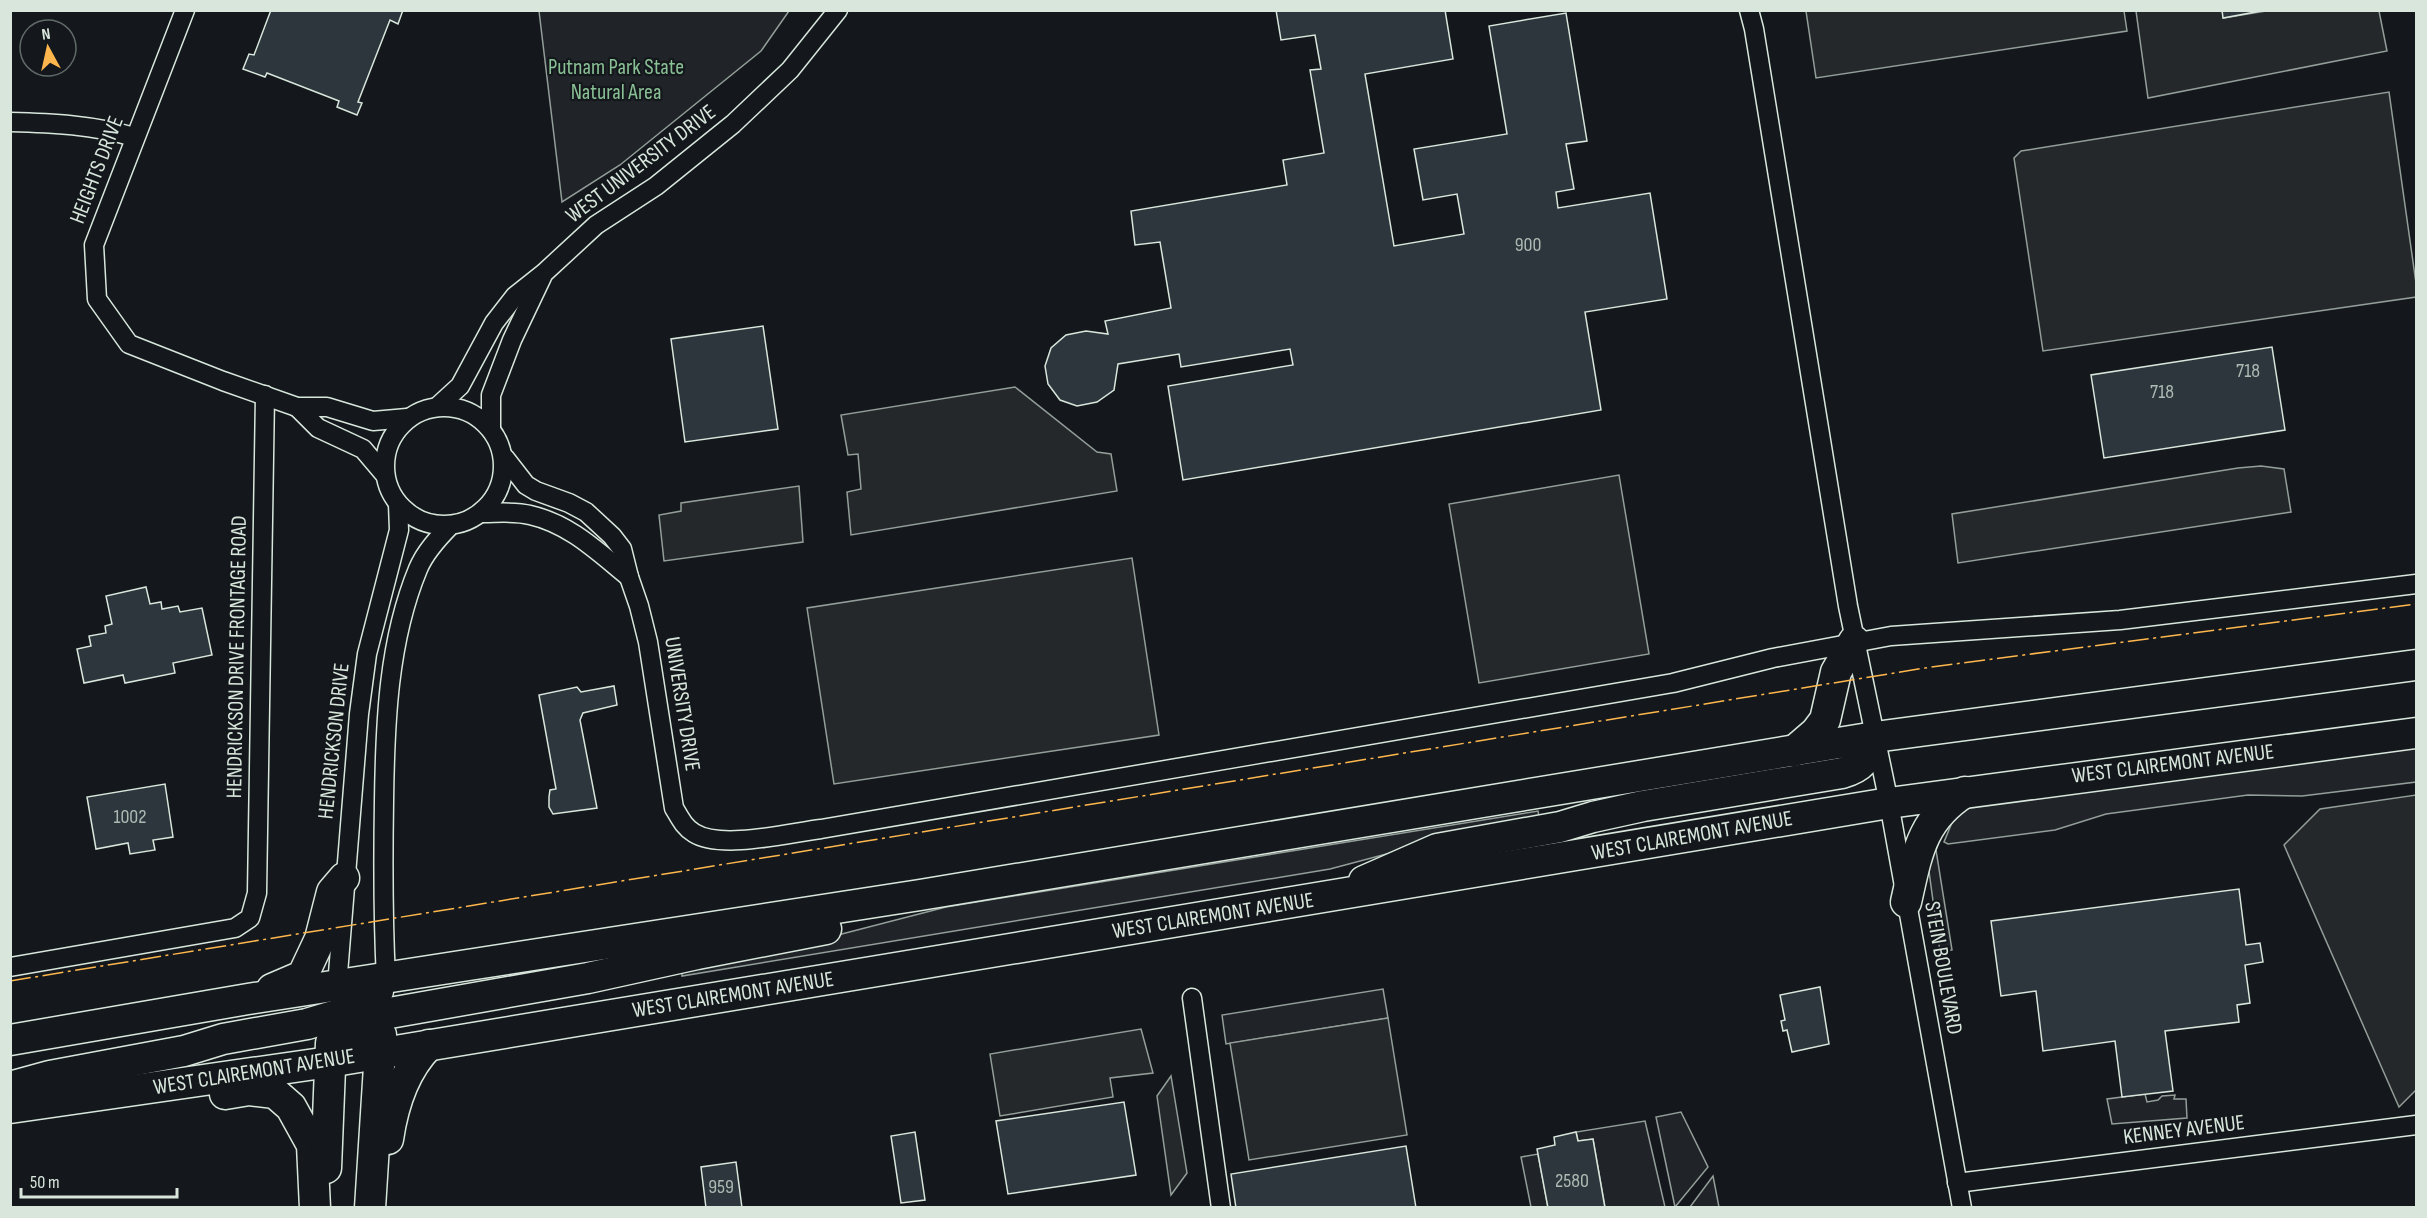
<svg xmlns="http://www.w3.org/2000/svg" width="2427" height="1218" font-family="'Sofia Sans Condensed',sans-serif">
<rect width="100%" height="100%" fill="#14181c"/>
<g fill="#202428" stroke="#939e99" stroke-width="1.5">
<polygon points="539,11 539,10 789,11 761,51 620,165 562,202"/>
<polygon points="2416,745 2416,782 2302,796 2248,795 2106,814 2055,830 1948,844 1944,842 1958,808"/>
<polygon points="1538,811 1540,822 1439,840 1330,869 682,976 682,968 834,936 946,907"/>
<polygon points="1944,827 1936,850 1952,950 1940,952 1928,864"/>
<polygon points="1383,989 1388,1018 1226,1044 1222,1015"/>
<polygon points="2145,1094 2147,1102 2158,1100 2162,1096 2175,1095 2174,1099 2186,1099 2187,1118 2112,1124 2107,1099"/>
<polygon points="1681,1112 1708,1167 1675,1207 1656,1117"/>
<polygon points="1645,1121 1665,1207 1605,1207 1593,1139 1578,1141 1576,1132"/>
<polygon points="1538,1154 1548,1207 1531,1207 1521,1157"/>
<polygon points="1713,1176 1719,1207 1690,1207"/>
</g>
<g fill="#24282b" stroke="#939e99" stroke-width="1.5">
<polygon points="1806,11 2124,11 2127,31 1816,78"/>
<polygon points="2136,11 2222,11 2224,18 2266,11 2379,11 2387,51 2148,98"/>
<polygon points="2389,92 2416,283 2416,297 2043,351 2014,158 2021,151"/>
<polygon points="1015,387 1097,452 1111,454 1117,491 851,535 847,492 861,489 858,454 848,455 841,415"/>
<polygon points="2261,466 2284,469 2291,512 1958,563 1952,514 2238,468"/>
<polygon points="1619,475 1649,654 1479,683 1449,504"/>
<polygon points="799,486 803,542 664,561 659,515 681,511 681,503"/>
<polygon points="1132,558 1159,735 834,784 807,608"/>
<polygon points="2416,795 2416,1090 2399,1107 2284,845 2320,809"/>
<polygon points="1388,1018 1407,1135 1249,1160 1230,1043"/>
<polygon points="1141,1029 1153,1073 1110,1078 1113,1097 1000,1116 990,1054"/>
<polygon points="1171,1076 1187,1173 1171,1195 1157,1096"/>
</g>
<g fill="#2c363c" stroke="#d8e6dc" stroke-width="1.5">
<polygon points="271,10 403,10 398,24 390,20 358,102 362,103 357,115 337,107 339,101 267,73 265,77 243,69 249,54 254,55"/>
<polygon points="1276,10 1445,10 1453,59 1365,74 1394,246 1464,234 1457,194 1423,200 1414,149 1507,134 1489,26 1566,13 1587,141 1566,144 1574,189 1556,192 1558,208 1650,193 1667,299 1585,312 1601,410 1183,480 1168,386 1293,365 1290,349 1181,367 1179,354 1118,364 1114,390 1097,402 1077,406 1060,400 1048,384 1045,366 1051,348 1066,335 1086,331 1108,334 1105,321 1171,308 1160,242 1135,245 1131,211 1287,185 1283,160 1324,153 1310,70 1321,69 1315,35 1281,40"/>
<polygon points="2222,10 2266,10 2223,18"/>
<polygon points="763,326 778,429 685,442 671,339"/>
<polygon points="2272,347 2285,430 2104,458 2091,375"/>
<polygon points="146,587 150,604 161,602 162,609 178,606 180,612 202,608 212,655 173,663 175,673 125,683 123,675 84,683 77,649 91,646 89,636 106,633 105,626 112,624 106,596"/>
<polygon points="614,686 617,705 583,713 580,720 597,808 553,814 549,807 549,797 550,790 556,789 539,695 577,687 581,692"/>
<polygon points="165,784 173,837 153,840 155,850 130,854 128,843 96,849 87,797"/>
<polygon points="2239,889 2246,945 2260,943 2263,962 2245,965 2250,1003 2237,1005 2239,1022 2165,1031 2173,1091 2122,1097 2115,1041 2043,1051 2036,991 2001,996 1991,921"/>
<polygon points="1820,987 1829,1044 1792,1052 1787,1030 1783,1031 1781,1021 1785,1020 1780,995"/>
<polygon points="1124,1102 1136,1175 1008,1194 996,1121"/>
<polygon points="915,1132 925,1200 901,1203 891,1136"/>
<polygon points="1576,1132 1578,1141 1593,1139 1605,1208 1548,1208 1537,1149 1555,1145 1554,1137"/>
<polygon points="1406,1146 1416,1208 1236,1208 1231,1174"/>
<polygon points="736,1162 742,1208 706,1208 701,1167"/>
</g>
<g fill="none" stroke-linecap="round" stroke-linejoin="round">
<g stroke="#d8e6dc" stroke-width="21">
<g id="street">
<polyline points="185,10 94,245 97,299 129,344 223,381 297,407 327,407 373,421 407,418"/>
<polyline points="1749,10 1754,29 1848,606 1889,803 1962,1208"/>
<path d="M10,122C53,123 93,125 134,137"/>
<circle cx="444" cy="466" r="59"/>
<polyline points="297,407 318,428 363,449 385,475"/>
<polyline points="437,407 460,386 494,323 515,296 544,273 596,225 656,186 733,124 790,70 838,10"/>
<polyline points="491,428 491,395 512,340 542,277"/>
<path d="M505,458L526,485L536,491L569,503L586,512L612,536L622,549L629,577L639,606L648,642L674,808C680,818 684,827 694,833C721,850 789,833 821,829L1673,683L1773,658L1891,636L2120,620L2416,584"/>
<path d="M483,513C498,513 515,511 530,515C570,524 598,552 629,577"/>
<polyline points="10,967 235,928 250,918 257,893 265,395"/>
<path d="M386,979C383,920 383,860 384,801C385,724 388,641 418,569C425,552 438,538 451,525"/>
<polyline points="337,986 359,714 367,654 399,530 398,504"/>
<polyline points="1192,998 1221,1208"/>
<polyline points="1957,1183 2416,1125"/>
</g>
</g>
<g stroke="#d8e6dc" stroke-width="33">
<g id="primary">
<polyline points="1794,751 1816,732 1825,720 1836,672 1854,641"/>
<path d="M1364,881L1437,849L1560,827L1593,817L1643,806L1842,773C1865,766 1866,758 1875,737"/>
<path d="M1906,902C1917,854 1921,820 1965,792"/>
<polyline points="272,989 300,977 304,973 320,939 332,892 344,878"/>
<polyline points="10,1040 248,999 920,895 1875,737 2416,665"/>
<path d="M329,1062C343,1040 360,1025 384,1014L588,978L697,954L826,929"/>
<polyline points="10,1087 50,1076 184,1051 223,1039 307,1024 354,1010 370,1001 378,991"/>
<polyline points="225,1094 249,1090 275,1093 291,1107 312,1145 315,1208"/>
<polyline points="10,1108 329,1062 1889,803 2416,733"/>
<path d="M388,1139C393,1105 405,1069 429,1045"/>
<polyline points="326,1168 331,1043"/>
<polyline points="370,1208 381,1035"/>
</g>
</g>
<use href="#street" stroke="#14181c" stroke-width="18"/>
<use href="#primary" stroke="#14181c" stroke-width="30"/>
<polyline stroke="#ffb74d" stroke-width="1.5" stroke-dasharray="21 4.5 3 4.5" stroke-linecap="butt" points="10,981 1931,667 2416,604"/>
</g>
<g text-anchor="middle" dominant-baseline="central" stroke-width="4.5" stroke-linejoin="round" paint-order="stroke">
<g font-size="20" fill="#adbab4">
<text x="1528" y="245">900</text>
<text x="2248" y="371">718</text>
<text x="2162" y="392">718</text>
<text x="130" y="817">1002</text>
<text x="1572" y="1181">2580</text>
<text x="721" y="1187">959</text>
</g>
<g font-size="22" fill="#8ac095" stroke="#14181c">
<text x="616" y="67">Putnam Park State<tspan x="616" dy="25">Natural Area</tspan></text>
</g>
<g font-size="22" fill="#d8e6dc" stroke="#14181c">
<text transform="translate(641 164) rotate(-37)">WEST UNIVERSITY DRIVE</text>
<text transform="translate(97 170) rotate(-69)">HEIGHTS DRIVE</text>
<text transform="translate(237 657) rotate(-89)">HENDRICKSON DRIVE FRONTAGE ROAD</text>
<text transform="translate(682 704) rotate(81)">UNIVERSITY DRIVE</text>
<text transform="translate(334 741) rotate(-84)">HENDRICKSON DRIVE</text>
<text transform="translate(2173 764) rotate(-7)">WEST CLAIREMONT AVENUE</text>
<text transform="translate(1692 836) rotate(-10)">WEST CLAIREMONT AVENUE</text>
<text transform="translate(1213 916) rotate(-9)">WEST CLAIREMONT AVENUE</text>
<text transform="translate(1943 968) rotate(80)">STEIN BOULEVARD</text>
<text transform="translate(733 995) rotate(-9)">WEST CLAIREMONT AVENUE</text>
<text transform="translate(254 1072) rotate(-9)">WEST CLAIREMONT AVENUE</text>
<text transform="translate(2184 1130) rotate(-7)">KENNEY AVENUE</text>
</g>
</g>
<rect width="2427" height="1218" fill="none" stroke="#d8e6dc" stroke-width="24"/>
<g transform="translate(48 48) rotate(352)"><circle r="28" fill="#14181c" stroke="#626a69" stroke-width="1.5"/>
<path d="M0-4.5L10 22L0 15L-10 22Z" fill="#ffb74d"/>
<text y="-9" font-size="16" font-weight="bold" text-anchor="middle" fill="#d8e6dc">N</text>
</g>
<path d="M21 1188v9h156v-9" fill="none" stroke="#d8e6dc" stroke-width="3"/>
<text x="30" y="1188" font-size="18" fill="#d8e6dc" stroke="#14181c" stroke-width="4.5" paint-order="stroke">50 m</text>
</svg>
